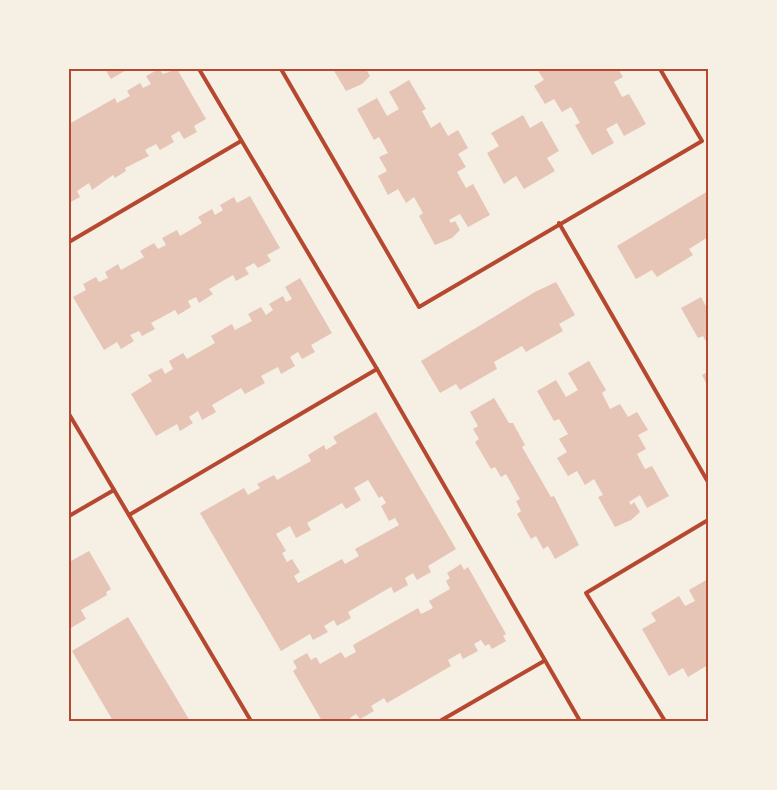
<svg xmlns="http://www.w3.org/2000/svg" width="777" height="790" font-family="Montserrat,sans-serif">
<rect width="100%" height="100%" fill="#f6efe4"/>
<g fill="#e6c5b7" fill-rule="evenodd">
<polygon points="105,69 128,69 111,79"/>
<polygon points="159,69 163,74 177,69 206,119 194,126 197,132 184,139 179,131 171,136 174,142 160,150 156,144 145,150 149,156 125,168 126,171 115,178 113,175 92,190 89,183 77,191 80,197 69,203 69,124 115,98 117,103 130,96 127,91 140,83 143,88 151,84 146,76"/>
<polygon points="333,69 366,69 370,76 362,84 346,91"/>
<polygon points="537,69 618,69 623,77 614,82 622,97 629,94 646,124 624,136 617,123 606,129 614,143 592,155 575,125 580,123 571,107 562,112 554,99 545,104 534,86 544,80"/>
<polygon points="409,80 426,109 422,111 431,128 440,122 448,136 458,130 468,148 458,154 466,167 457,172 466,188 473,184 490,215 468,227 460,214 449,220 451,223 455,221 460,230 452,238 435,245 419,216 423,213 414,197 406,203 398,189 388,195 378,176 387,171 379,157 388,153 379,137 374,140 357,109 377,98 387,116 399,109 389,92"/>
<polygon points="523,115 530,128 542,121 559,151 547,158 555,171 524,189 516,176 504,184 487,153 499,146 491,133"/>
<polygon points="708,191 708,237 689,249 693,255 657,277 652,270 636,279 617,246"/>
<polygon points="250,196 280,248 267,255 271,261 258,268 254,263 245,268 249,274 236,281 233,275 209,289 213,294 199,303 196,297 188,301 191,307 178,315 175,310 151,323 155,329 142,336 139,331 130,335 134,341 121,349 117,342 104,350 73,297 86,290 83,284 96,277 99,282 108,278 105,272 118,264 121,270 144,257 140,251 154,243 158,249 166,245 162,238 177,230 180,236 202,223 198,217 212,209 215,215 223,210 220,205 234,197 237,203"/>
<polygon points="300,278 332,333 311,345 315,352 302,359 298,352 290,357 295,366 281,374 278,367 261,376 265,383 245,394 241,388 212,405 216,412 202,420 198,411 189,417 193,423 180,431 177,424 156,436 131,394 152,381 148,375 162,368 165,374 173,369 169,361 183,353 187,359 215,343 211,336 232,324 235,330 252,321 248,314 261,307 266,315 273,310 269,304 283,296 286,302 292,299 285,287"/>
<polygon points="556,282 575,315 559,324 563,331 526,352 522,346 494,362 497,369 460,390 456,384 440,393 421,361 535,292"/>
<polygon points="701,297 708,310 708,345 703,336 698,338 681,308"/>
<polygon points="589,361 606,390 602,393 610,409 620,404 628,417 637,412 648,430 638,435 646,449 637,454 645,469 652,466 669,496 647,508 640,495 629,502 631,505 634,502 640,512 631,520 615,527 598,497 603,495 594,479 585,485 577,471 568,476 557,458 567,452 559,439 568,434 559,419 554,421 537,391 556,380 566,397 578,390 568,373"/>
<polygon points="708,372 708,387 702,375"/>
<polygon points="494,398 509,423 513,423 525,445 522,447 551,497 554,496 579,545 555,559 548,546 543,549 536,536 531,539 517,514 521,511 516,501 520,499 506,474 501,477 495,467 491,469 475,442 479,439 473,429 478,426 470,412"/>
<path d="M376,412L456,549L428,566L431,572L417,580L413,573L405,578L408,585L394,593L391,587L348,612L351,618L337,626L334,620L324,626L328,632L313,640L310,634L281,651L200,513L244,488L248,495L260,488L257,484L274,475L277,480L311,461L308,455L324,445L326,450L337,443L333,437ZM368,480L379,498L382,496L386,503L381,506L389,521L395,518L399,525L355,549L359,556L345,564L342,559L298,583L294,576L300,572L292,559L287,562L282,553L286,551L276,534L290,526L296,538L311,530L307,523L342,503L346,509L361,500L354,488Z"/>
<polygon points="89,551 111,589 106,592 107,595 81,610 86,619 69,629 69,562"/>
<polygon points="461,564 464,570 468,567 506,634 503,636 506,641 492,649 489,644 485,646 481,640 474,644 478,651 463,659 460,653 448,660 451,666 387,703 384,698 371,706 374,711 360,719 356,714 350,718 352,721 322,721 293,671 297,668 293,661 307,653 311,660 316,657 320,664 341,652 345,658 356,652 353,645 418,608 421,614 433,608 429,601 450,589 446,581 450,578 447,573"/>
<polygon points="708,579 708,665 688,677 683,668 669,676 642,629 656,621 651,613 679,596 685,606 695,601 689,590"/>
<polygon points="128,617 190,721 113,721 72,651"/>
</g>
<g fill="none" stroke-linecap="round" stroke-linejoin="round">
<g stroke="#b5482f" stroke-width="4">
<polyline points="199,69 377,369 580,721"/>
<polyline points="281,69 419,307 702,141 660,69"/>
<polyline points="559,223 708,482"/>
<polyline points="69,242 241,141"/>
<polyline points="69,414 251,721"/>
<polyline points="129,515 377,369"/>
<polyline points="69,516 114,490"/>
<polyline points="440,721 544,661"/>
<polyline points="665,721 586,593 708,520"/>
</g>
</g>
<rect width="777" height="790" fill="none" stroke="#f6efe4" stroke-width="140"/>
<rect x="70" y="70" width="637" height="650" fill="none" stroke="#b5482f" stroke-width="2"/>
</svg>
